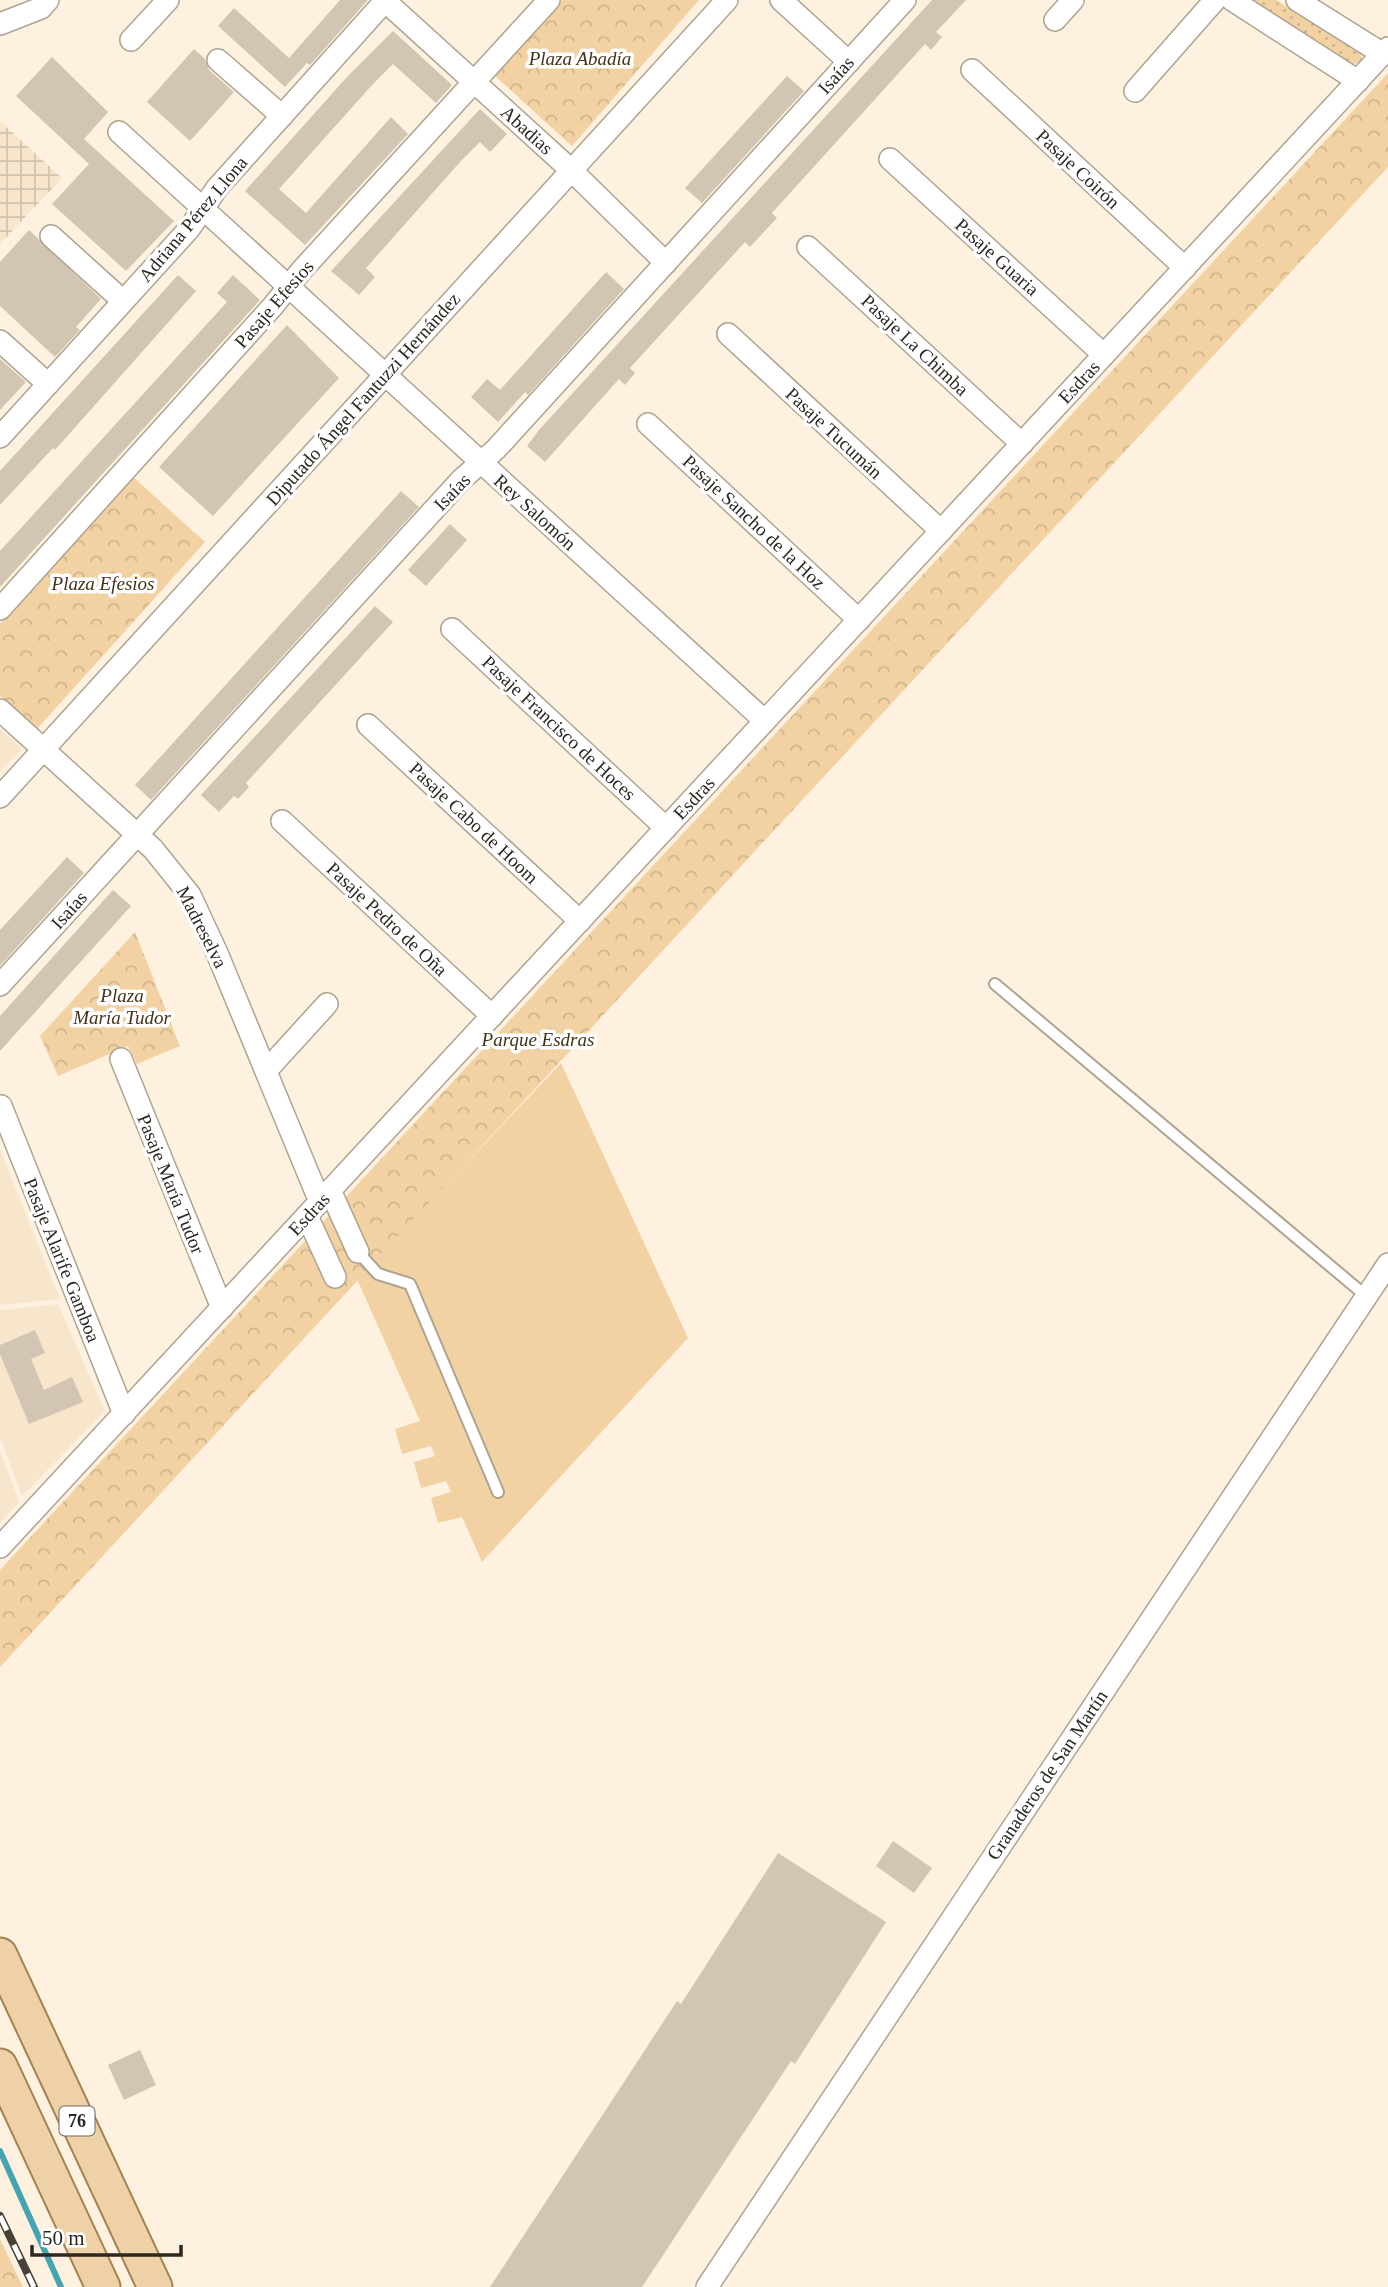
<svg xmlns="http://www.w3.org/2000/svg" width="1388" height="2287" font-family="Georgia,serif">
<defs>
<pattern id="industrial-grid" width="8" height="8" patternUnits="userSpaceOnUse" patternTransform="scale(1.75)"><rect width="8" height="8" fill="#f7e5cc"/><path d="M0 4h8M4 0v8" fill="none" stroke="#d4c4af"/></pattern>
<pattern id="grass-dots" width="8" height="8" patternUnits="userSpaceOnUse" patternTransform="scale(1.75)"><rect width="8" height="8" fill="#f2d2a3"/><path d="M2 2h.1M6 6h.1" fill="none" stroke="#d0b48c" stroke-width="1.8" stroke-linecap="round"/></pattern>
<pattern id="park-crowns" width="20" height="18" patternUnits="userSpaceOnUse" patternTransform="scale(1.75)"><rect width="20" height="18" fill="#f2d2a3"/><path d="M2 6a3 3 0 1 1 6 0M12 15a3 3 0 1 1 6 0" fill="none" stroke="#d0b48c"/></pattern>
</defs>
<rect width="100%" height="100%" fill="#fff1df"/>
<g fill="#f7e5cc">
<polygon points="0,729 22,749 0,771"/>
<polygon points="0,1149 60,1299 0,1305"/>
<polygon points="58,1304 105,1411 22,1496 0,1437 0,1310"/>
<polygon points="0,1450 19,1502 0,1523"/>
</g>
<polygon fill="url(#industrial-grid)" points="0,121 62,178 0,244"/>
<polygon fill="url(#grass-dots)" points="1247,0 1276,0 1361,54 1362,60 1351,66"/>
<g fill="url(#park-crowns)">
<polygon points="562,0 699,0 572,146 494,75"/>
<polygon points="1388,73 1388,167 0,1667 0,1570"/>
<polygon points="132,476 205,542 37,729 0,696 0,624"/>
<polygon points="135,932 180,1046 137,1064 128,1046 58,1076 40,1036"/>
<polygon points="0,2239 23,2287 0,2287"/>
</g>
<polygon fill="#f2d2a3" points="561,1063 688,1338 482,1562 462,1517 438,1523 431,1498 451,1492 446,1481 421,1488 414,1462 435,1456 431,1446 402,1454 395,1429 420,1421 357,1279"/>
<g fill="none" stroke-linecap="round" stroke-linejoin="round">
<polyline stroke="#44a4b2" stroke-width="6" points="0,2151 61,2287"/>
</g>
<g fill="#d2c5b3">
<polygon points="340,0 368,0 310,65 307,63 285,87 218,26 234,8 289,58"/>
<polygon points="932,0 966,0 936,32 942,37 931,50 925,44 772,213 777,218 750,247 745,242 630,368 635,373 625,385 619,379 545,462 527,446 539,430"/>
<polygon points="393,31 452,85 436,103 393,64 373,84 279,189 306,213 391,117 408,134 305,245 245,191 347,77"/>
<polygon points="194,49 205,59 209,70 234,92 190,141 147,102"/>
<polygon points="52,57 108,112 84,139 174,221 126,271 52,204 89,164 16,96"/>
<polygon points="787,76 804,91 702,203 685,188"/>
<polygon points="480,109 507,134 490,152 480,142 460,162 366,268 375,277 359,295 331,271"/>
<polygon points="29,230 101,299 76,327 80,330 55,357 0,306 0,262"/>
<polygon points="606,272 624,289 528,395 525,392 498,422 471,397 487,379 500,390"/>
<polygon points="178,275 196,291 55,450 53,448 0,505 0,471"/>
<polygon points="233,275 260,300 0,587 0,551 227,302 217,293"/>
<polygon points="287,325 339,378 213,516 159,467"/>
<polygon points="0,359 26,382 0,410"/>
<polygon points="401,491 419,507 151,800 135,785"/>
<polygon points="450,524 467,540 426,586 408,570"/>
<polygon points="375,606 393,622 246,783 249,787 238,799 234,796 219,812 201,795"/>
<polygon points="67,857 84,873 0,966 0,930"/>
<polygon points="113,890 131,906 0,1051 0,1016"/>
<polygon points="35,1330 45,1353 31,1359 44,1390 72,1377 83,1402 29,1424 0,1354 0,1345"/>
<polygon points="893,1841 932,1868 914,1893 876,1866"/>
<polygon points="778,1853 886,1922 795,2064 791,2061 642,2287 490,2287 677,2001 681,2004"/>
<polygon points="140,2050 156,2085 124,2100 108,2065"/>
</g>
<g fill="none" stroke-linecap="round" stroke-linejoin="round">
<g stroke="#afa392" stroke-width="14">
<g id="service">
<polyline points="995,984 1366,1296"/>
<polyline points="358,1252 378,1274 410,1284 498,1492"/>
</g>
</g>
<g stroke="#afa392" stroke-width="24">
<g id="minor">
<polyline points="384,0 571,170 666,263"/>
<polyline points="781,0 849,62"/>
<polyline points="1232,0 1358,81"/>
<polyline points="1297,0 1383,54"/>
<polyline points="1055,20 1073,0"/>
<polyline points="0,24 41,8 48,0"/>
<polyline points="131,40 168,0"/>
<polyline points="218,60 282,116"/>
<polyline points="972,70 1185,268"/>
<polyline points="1135,91 1215,0"/>
<polyline points="119,132 765,721"/>
<polyline points="890,159 1104,355"/>
<polyline points="51,236 123,301"/>
<polyline points="808,247 1022,444"/>
<polyline points="728,334 941,531"/>
<polyline points="0,341 48,384"/>
<polyline points="648,424 859,620"/>
<polyline points="0,437 189,229 217,188 386,0"/>
<polyline points="0,609 273,306 301,271 549,0"/>
<polyline points="452,629 666,828"/>
<polyline points="0,710 153,849 190,895 217,953 320,1202"/>
<polyline points="368,725 580,921"/>
<polyline points="0,797 727,0"/>
<polyline points="282,821 492,1016"/>
<polyline points="0,985 461,480 496,449 905,0"/>
<polyline points="121,1059 222,1308"/>
<polyline points="266,1071 327,1004"/>
<polyline points="1,1106 124,1414"/>
<polyline points="330,1190 358,1252"/>
<polyline points="307,1216 335,1277"/>
<polyline points="0,1547 1388,48"/>
<polyline points="707,2287 1388,1264"/>
</g>
</g>
<g stroke="#a38251" stroke-width="37">
<g id="primary">
<polyline points="0,1955 155,2287"/>
<polyline points="0,2066 103,2287"/>
</g>
</g>
<use href="#service" stroke="#fff" stroke-width="10"/>
<use href="#minor" stroke="#fff" stroke-width="21"/>
<use href="#primary" stroke="#eed1a6" stroke-width="33"/>
<g stroke="#474138" stroke-width="8">
<polyline id="rail" points="0,2216 34,2287"/>
</g>
<use href="#rail" stroke="#fff" stroke-width="5" stroke-dasharray="16" stroke-linecap="butt"/>
</g>
<g text-anchor="middle" dominant-baseline="central" stroke-width="7" stroke-linejoin="round" paint-order="stroke">
<rect fill="#fff" stroke="#6b6863" stroke-width="2" x="59.5" y="2106.5" width="35" height="29" rx="5"/>
<g font-size="18" font-weight="bold" fill="#2c2720">
<text x="77" y="2121">76</text>
</g>
<g font-size="19" font-style="italic" fill="#433217" stroke="#fff">
<text x="580" y="58">Plaza Abadía</text>
<text x="103" y="583">Plaza Efesios</text>
<text x="122" y="995">Plaza<tspan x="122" dy="22">María Tudor</tspan></text>
<text x="538" y="1039">Parque Esdras</text>
</g>
<g font-size="19" fill="#2c2720" stroke="#fff">
<text transform="translate(836 75) rotate(-48)">Isaías</text>
<text transform="translate(527 130) rotate(42)">Abadias</text>
<text transform="translate(1078 169) rotate(43)">Pasaje Coirón</text>
<text transform="translate(193 219) rotate(-50)">Adriana Pérez Llona</text>
<text transform="translate(997 257) rotate(42)">Pasaje Guaria</text>
<text transform="translate(274 304) rotate(-49)">Pasaje Efesios</text>
<text transform="translate(915 345) rotate(43)">Pasaje La Chimba</text>
<text transform="translate(1079 382) rotate(-47)">Esdras</text>
<text transform="translate(363 399) rotate(-48)">Diputado Ángel Fantuzzi Hernández</text>
<text transform="translate(834 433) rotate(43)">Pasaje Tucumán</text>
<text transform="translate(452 492) rotate(-46)">Isaías</text>
<text transform="translate(535 512) rotate(42)">Rey Salomón</text>
<text transform="translate(754 522) rotate(43)">Pasaje Sancho de la Hoz</text>
<text transform="translate(559 728) rotate(43)">Pasaje Francisco de Hoces</text>
<text transform="translate(694 798) rotate(-47)">Esdras</text>
<text transform="translate(474 823) rotate(43)">Pasaje Cabo de Hoom</text>
<text transform="translate(69 910) rotate(-48)">Isaías</text>
<text transform="translate(387 919) rotate(43)">Pasaje Pedro de Oña</text>
<text transform="translate(202 927) rotate(63)">Madreselva</text>
<text transform="translate(171 1184) rotate(68)">Pasaje María Tudor</text>
<text transform="translate(309 1214) rotate(-47)">Esdras</text>
<text transform="translate(62 1260) rotate(68)">Pasaje Alarife Gamboa</text>
<text transform="translate(1047 1775) rotate(-56)">Granaderos de San Martín</text>
</g>
</g>
<path d="M32 2245v10h149v-10" fill="none" stroke="#2c2720" stroke-width="3.5"/>
<text x="42" y="2245" font-size="21" fill="#2c2720" stroke="#ffffff" stroke-width="5" paint-order="stroke">50 m</text>
</svg>
